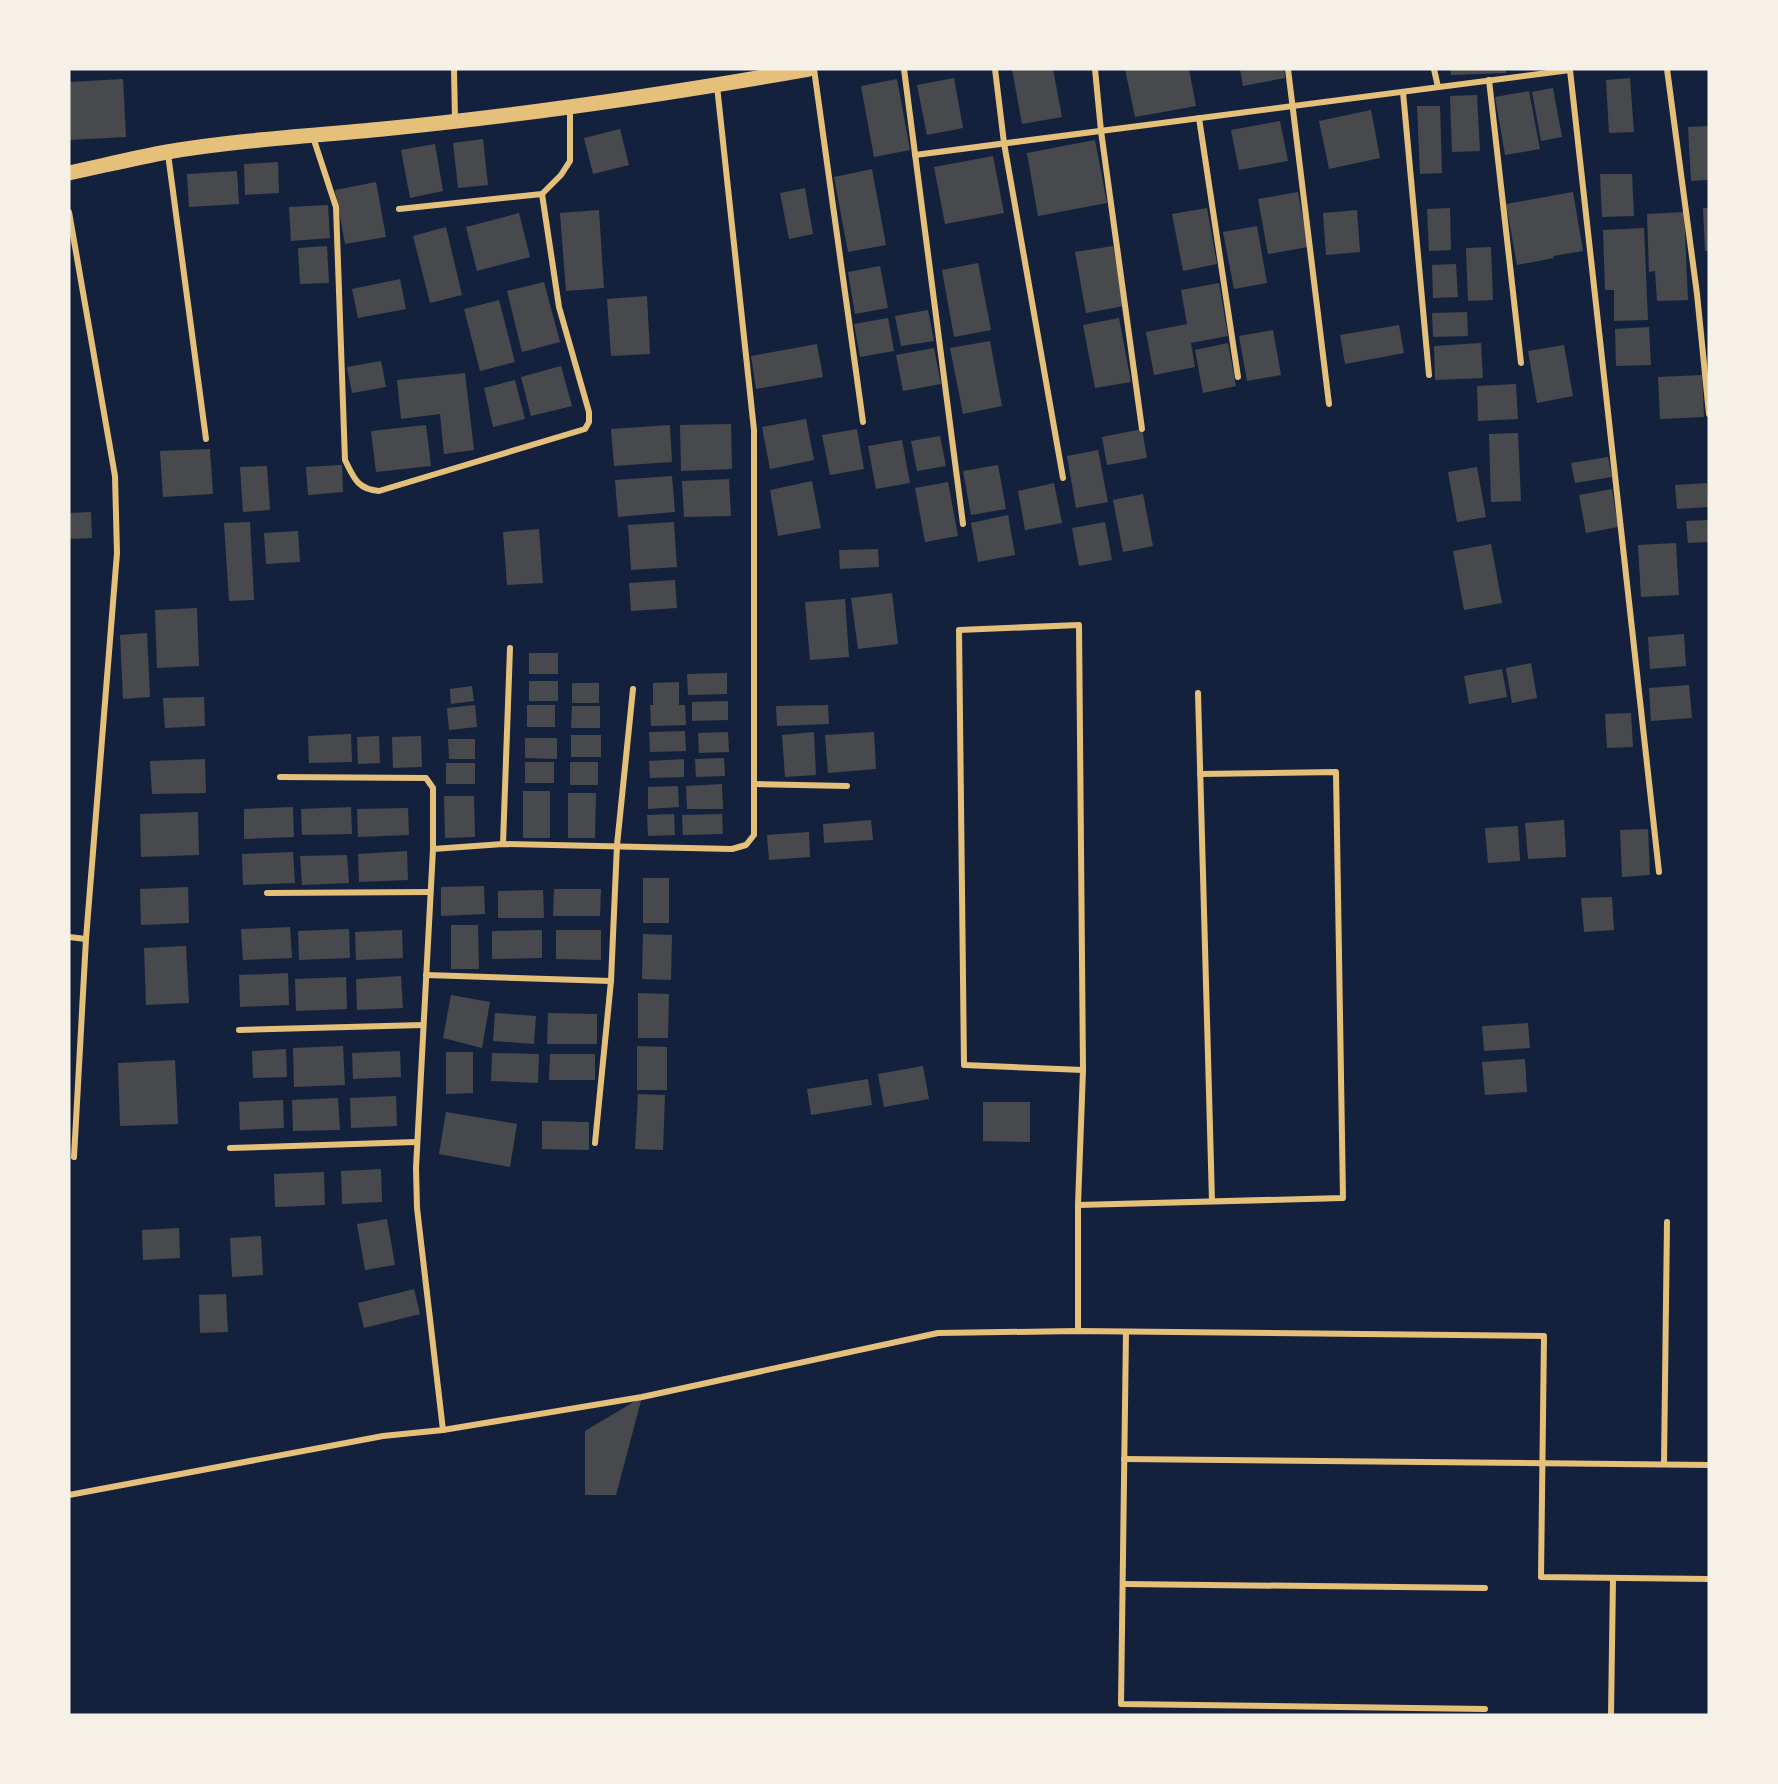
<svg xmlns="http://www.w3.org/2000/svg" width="1778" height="1784" font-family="'PT Sans Narrow',sans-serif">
<rect width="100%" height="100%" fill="#14213d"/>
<g fill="#48494c">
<polygon points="1012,69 1053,69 1062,117 1022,124"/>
<polygon points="1125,69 1189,69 1196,106 1135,117"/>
<polygon points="1240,69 1284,69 1285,78 1243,86"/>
<polygon points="1450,69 1506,69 1506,73 1451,75"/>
<polygon points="954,78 963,128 927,135 917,85"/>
<polygon points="1630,78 1634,132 1609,133 1606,80"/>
<polygon points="123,79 126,137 69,140 69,82"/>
<polygon points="897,79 910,150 874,157 861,86"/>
<polygon points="1553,88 1562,137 1541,141 1532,92"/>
<polygon points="1529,91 1540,149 1505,155 1495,97"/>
<polygon points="1477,95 1480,151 1452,152 1450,96"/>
<polygon points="1417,106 1440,106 1442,173 1420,174"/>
<polygon points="1371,110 1380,158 1329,169 1319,121"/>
<polygon points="1280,121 1288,161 1239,170 1231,130"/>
<polygon points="1709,126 1709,180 1691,181 1688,127"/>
<polygon points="620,129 629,165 593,174 584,138"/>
<polygon points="483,139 488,185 458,188 453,143"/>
<polygon points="1095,140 1107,203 1038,216 1027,153"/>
<polygon points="435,144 443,191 410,198 401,150"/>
<polygon points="993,156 1004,213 945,224 934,167"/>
<polygon points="278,162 279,193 245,195 244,164"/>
<polygon points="872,169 886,245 848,252 834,177"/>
<polygon points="237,171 239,204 189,207 187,174"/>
<polygon points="1600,174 1632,174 1634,216 1602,217"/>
<polygon points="376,182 386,237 345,244 335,190"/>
<polygon points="805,188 813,234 789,239 780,193"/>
<polygon points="1298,192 1308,247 1268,254 1258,199"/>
<polygon points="1573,192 1583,251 1553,256 1554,258 1517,265 1506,204"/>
<polygon points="328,205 330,238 291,241 289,207"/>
<polygon points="1207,208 1217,264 1183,271 1172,214"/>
<polygon points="1450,208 1451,250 1429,251 1427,209"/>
<polygon points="1703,208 1709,208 1709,251 1705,251"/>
<polygon points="599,210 604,288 566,291 560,213"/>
<polygon points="1357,210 1360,252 1326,255 1323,213"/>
<polygon points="1684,212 1688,300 1657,301 1655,271 1649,272 1647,214"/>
<polygon points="519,213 530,257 477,271 466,227"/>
<polygon points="1257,226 1267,283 1234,289 1223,232"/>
<polygon points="446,227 462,295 430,303 413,236"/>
<polygon points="1644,228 1648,320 1614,321 1614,290 1605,290 1603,230"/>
<polygon points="327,246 329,283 300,284 298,248"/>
<polygon points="1113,246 1124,306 1086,313 1075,252"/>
<polygon points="1491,247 1493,300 1468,301 1466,248"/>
<polygon points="978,263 991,330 954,337 942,270"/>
<polygon points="1456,264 1458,297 1433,298 1432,265"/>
<polygon points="880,266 888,308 855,314 848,272"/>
<polygon points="400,279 406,309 358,318 352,289"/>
<polygon points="544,282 560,342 522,352 507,291"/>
<polygon points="1219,283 1228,336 1191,343 1195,367 1154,375 1146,332 1187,324 1181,290"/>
<polygon points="647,296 650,354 611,356 607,299"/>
<polygon points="499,300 515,362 480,371 464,309"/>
<polygon points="928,310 934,341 901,346 895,316"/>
<polygon points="1467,312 1468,336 1433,337 1432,313"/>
<polygon points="888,318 894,351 860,357 854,324"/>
<polygon points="1119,318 1131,382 1095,388 1083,325"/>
<polygon points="1399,325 1404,353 1345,364 1340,335"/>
<polygon points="1649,327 1651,365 1616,366 1615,329"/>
<polygon points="1273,330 1281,375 1247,381 1239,336"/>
<polygon points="990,341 1002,406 963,414 950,348"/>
<polygon points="1228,343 1236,386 1203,393 1195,350"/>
<polygon points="1481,343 1483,378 1435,380 1434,346"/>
<polygon points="817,344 823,377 756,389 751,356"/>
<polygon points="1564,345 1573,396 1537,403 1528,351"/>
<polygon points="934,348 941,384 903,391 896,355"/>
<polygon points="381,361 386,387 352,393 347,367"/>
<polygon points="561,366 572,406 531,416 521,377"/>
<polygon points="465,373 474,450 444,454 440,414 401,419 397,380"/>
<polygon points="1702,375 1704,417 1660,419 1658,377"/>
<polygon points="515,380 525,419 493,427 484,388"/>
<polygon points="1516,384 1518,419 1478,421 1477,386"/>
<polygon points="806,419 814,460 770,469 762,427"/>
<polygon points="731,424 732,469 681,471 680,425"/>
<polygon points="426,425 431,466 376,472 371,431"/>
<polygon points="670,425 672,462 614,466 611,429"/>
<polygon points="857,429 864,469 830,475 822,435"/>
<polygon points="1142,429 1147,458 1107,465 1102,437"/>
<polygon points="1518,433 1521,501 1491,502 1489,434"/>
<polygon points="940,436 946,466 917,471 911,441"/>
<polygon points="902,440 910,483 876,489 868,446"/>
<polygon points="210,449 213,494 163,497 160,451"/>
<polygon points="1098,450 1108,502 1076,508 1067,456"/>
<polygon points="1608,457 1612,477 1575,483 1571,463"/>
<polygon points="342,465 343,492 308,495 306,467"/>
<polygon points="998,465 1006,509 971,515 963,471"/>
<polygon points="267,466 270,510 243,512 240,467"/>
<polygon points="1477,467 1486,517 1457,522 1448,472"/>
<polygon points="672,476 675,512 618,517 615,480"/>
<polygon points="729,479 731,516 684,517 682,481"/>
<polygon points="812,481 821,528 778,536 770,490"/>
<polygon points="948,482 958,536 925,542 915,488"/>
<polygon points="1054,483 1062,523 1025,530 1018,491"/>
<polygon points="1707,483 1708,507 1677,509 1675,485"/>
<polygon points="1612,489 1618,527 1586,533 1579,495"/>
<polygon points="1143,494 1153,546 1123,552 1113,500"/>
<polygon points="91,512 92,538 69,539 69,513"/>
<polygon points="1008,515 1015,555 978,562 971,523"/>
<polygon points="1709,520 1709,542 1688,543 1686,521"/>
<polygon points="250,522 254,600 229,601 224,523"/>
<polygon points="674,522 677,567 631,570 628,525"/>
<polygon points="1105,522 1112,560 1079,566 1072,528"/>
<polygon points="539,529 543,583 507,585 503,532"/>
<polygon points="298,531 300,562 266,564 264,533"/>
<polygon points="1676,543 1679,595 1641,597 1638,545"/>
<polygon points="1491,544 1502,603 1464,610 1453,551"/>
<polygon points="878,549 879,567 840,569 839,550"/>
<polygon points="675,580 677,608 631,611 629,583"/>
<polygon points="892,593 898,644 858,649 851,598"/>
<polygon points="845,599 849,657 810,660 805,602"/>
<polygon points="197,608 199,666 157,668 155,610"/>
<polygon points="147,633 150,697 123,699 120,635"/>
<polygon points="1684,634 1686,666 1650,669 1648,637"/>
<rect x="529" y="653" width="29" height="21"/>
<polygon points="1531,663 1537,698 1512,703 1506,668"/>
<polygon points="1502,669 1507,697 1469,704 1464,676"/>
<polygon points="727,673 727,694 688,695 687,674"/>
<rect x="529" y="681" width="29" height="20"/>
<polygon points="679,682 679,705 685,705 686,725 651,726 650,705 653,705 653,683"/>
<rect x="572" y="683" width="27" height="20"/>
<polygon points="1689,685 1692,718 1651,721 1649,688"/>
<polygon points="472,686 474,701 451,704 450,689"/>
<polygon points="204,697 205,726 165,728 163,698"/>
<polygon points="728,701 728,720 692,721 692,702"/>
<polygon points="475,705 477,727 449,730 447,708"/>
<rect x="527" y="705" width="28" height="22"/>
<polygon points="828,705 829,724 777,726 776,706"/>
<polygon points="572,706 600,706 600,728 571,728"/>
<polygon points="1631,713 1633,747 1607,748 1605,714"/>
<polygon points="685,731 686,751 650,752 649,732"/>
<polygon points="728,732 729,752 699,753 698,733"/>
<polygon points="814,732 816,775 785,777 782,735"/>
<polygon points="874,732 876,769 828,773 825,735"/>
<polygon points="351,734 352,762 309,763 308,736"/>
<rect x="571" y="735" width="30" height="22"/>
<polygon points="379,736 380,763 358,764 357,737"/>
<polygon points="421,736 422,767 393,768 392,737"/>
<polygon points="525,738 557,738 557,759 525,758"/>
<polygon points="448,739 475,739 475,759 449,759"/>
<polygon points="724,758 725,776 696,777 695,759"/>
<polygon points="205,759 206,793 152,794 150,761"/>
<polygon points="684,759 684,777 650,778 649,761"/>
<rect x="525" y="762" width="29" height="21"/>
<rect x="570" y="762" width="28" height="23"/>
<rect x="446" y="763" width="29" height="21"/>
<polygon points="722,784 723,809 687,809 686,786"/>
<polygon points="678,786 679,807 648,809 648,787"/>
<rect x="523" y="791" width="27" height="47"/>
<polygon points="568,793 596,793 595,838 568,838"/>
<polygon points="444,796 474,796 475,837 445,838"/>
<polygon points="293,807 294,837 244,839 244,809"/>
<polygon points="351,807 352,834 302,835 301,809"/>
<polygon points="408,808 409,835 358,837 357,809"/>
<polygon points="198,812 199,855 141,857 140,814"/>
<polygon points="674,814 675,835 648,836 647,815"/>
<polygon points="722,814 723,834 683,835 682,815"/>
<polygon points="871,820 873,840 824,843 823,824"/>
<polygon points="1564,820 1566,857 1528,859 1525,823"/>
<polygon points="1518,826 1520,861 1488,863 1485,828"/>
<polygon points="1648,829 1650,875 1622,877 1620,830"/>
<polygon points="809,832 810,857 769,860 767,835"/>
<polygon points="407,851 408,880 359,882 358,854"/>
<polygon points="293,852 295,883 243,885 242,854"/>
<polygon points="347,855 349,883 302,885 300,856"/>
<rect x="643" y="878" width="26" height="45"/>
<polygon points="484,886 485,914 441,916 441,887"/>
<polygon points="188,887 189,923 141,925 140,889"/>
<polygon points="554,889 601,889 600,916 553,916"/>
<polygon points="543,890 544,918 498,918 498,891"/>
<polygon points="1612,897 1614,930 1584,932 1581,898"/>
<polygon points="451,925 478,925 479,969 451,969"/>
<polygon points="290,927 292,958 243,960 241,929"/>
<polygon points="349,929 350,958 299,960 298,931"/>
<polygon points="402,930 403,958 356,960 355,932"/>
<polygon points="542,930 542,958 492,959 492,931"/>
<polygon points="556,930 601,930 601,960 556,959"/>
<polygon points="643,934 672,935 671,980 642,979"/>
<polygon points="186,946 189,1003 146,1005 144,948"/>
<polygon points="288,973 289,1005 240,1007 239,975"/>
<polygon points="401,976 403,1008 357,1010 356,979"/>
<polygon points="346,977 347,1009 296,1011 295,979"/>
<polygon points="638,993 669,994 668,1038 638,1038"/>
<polygon points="451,995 490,1002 482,1048 443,1038"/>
<polygon points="495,1013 536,1016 534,1044 493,1041"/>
<polygon points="548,1013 597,1014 597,1044 547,1044"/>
<polygon points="1528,1023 1530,1048 1484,1051 1482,1026"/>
<polygon points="343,1046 345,1085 294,1087 293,1048"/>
<polygon points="637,1046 667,1047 667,1090 637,1090"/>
<polygon points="286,1049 287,1077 253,1078 252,1051"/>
<polygon points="400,1051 401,1077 353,1079 352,1053"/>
<polygon points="446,1052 473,1052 473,1093 446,1094"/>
<polygon points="492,1053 539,1054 538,1083 491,1081"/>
<polygon points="550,1054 595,1054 595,1080 549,1080"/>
<polygon points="1525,1059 1527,1092 1485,1095 1482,1062"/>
<polygon points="175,1060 178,1124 120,1126 118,1063"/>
<polygon points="923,1066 929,1099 884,1107 878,1074"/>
<polygon points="868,1079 872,1105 811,1115 807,1089"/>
<polygon points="638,1094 665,1095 663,1150 635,1149"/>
<polygon points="396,1096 397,1126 351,1128 350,1098"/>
<polygon points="338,1098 340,1130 293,1131 292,1100"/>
<polygon points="283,1100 284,1128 240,1130 239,1102"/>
<polygon points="983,1102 1030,1102 1030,1142 983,1141"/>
<polygon points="446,1112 517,1124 510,1167 439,1154"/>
<polygon points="542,1121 589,1122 589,1150 542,1149"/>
<polygon points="381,1169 382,1202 342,1204 341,1171"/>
<polygon points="324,1172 325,1205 275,1207 274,1174"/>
<polygon points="387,1219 395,1265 365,1270 357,1224"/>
<polygon points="179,1228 180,1258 143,1260 142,1230"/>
<polygon points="261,1236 263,1275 232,1277 230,1238"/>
<polygon points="414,1289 420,1314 364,1328 358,1303"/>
<polygon points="226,1294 228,1332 200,1333 199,1295"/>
<polygon points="642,1397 616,1495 585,1495 585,1431"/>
</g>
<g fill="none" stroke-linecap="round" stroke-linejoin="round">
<g stroke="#e5c07b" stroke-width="6">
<polyline points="454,69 455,120"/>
<polyline points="814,69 863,422"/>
<polyline points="904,69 963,524"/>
<polyline points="995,69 1004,143 1063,478"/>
<polyline points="1095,69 1101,131 1142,429"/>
<polyline points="1288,69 1329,404"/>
<polyline points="1434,69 1438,87"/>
<polyline points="1667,69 1697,294 1709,414"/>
<polyline points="1489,80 1521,363"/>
<polyline points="1403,92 1429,375"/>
<polyline points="1199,118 1238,377"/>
<path d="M313,137L336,207L345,460C354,478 357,489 379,491L585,429L589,422V412L559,307L542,194"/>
<polyline points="168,154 206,439"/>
<polyline points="915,155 1570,70 1659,872"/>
<polyline points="399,209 542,194 561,175 570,161 570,107"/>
<polyline points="69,212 115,476 117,553 86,939 74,1157"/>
<polyline points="1198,693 1212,1201"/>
<polyline points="280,777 426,778 433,788 433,849"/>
<polyline points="754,784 847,786"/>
<polyline points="503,844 510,648"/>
<polyline points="267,893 430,892"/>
<polyline points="69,937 86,939"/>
<polyline points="426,975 611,981"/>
<polyline points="239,1030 423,1025"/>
<polyline points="595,1143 611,981 617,845 633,689"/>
<polyline points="230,1148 416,1142"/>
<polyline points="1078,1205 1343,1198 1336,772 1200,774"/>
<polyline points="1078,1331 1078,1205 1083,1070 1079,625 959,630 964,1065 1083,1070"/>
<polyline points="1126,1332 1121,1704 1485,1709"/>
<polyline points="443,1430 642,1397 938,1333 1078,1331 1544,1336 1541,1577 1709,1579"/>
<polyline points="1124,1459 1709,1465"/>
<polyline points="1664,1464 1667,1222"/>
<polyline points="69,1495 383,1436 443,1430 417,1208 416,1168 433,849 503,844 732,849 746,845 754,835 754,430 717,86"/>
<polyline points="1123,1584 1485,1588"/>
<polyline points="1611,1715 1613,1578"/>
</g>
<path stroke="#e5c07b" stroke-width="15" d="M69,173C102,166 134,158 167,152C238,140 311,136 383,129C526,115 668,94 809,69"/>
</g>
<rect width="1778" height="1784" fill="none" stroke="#f6f1e7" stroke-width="141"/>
</svg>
